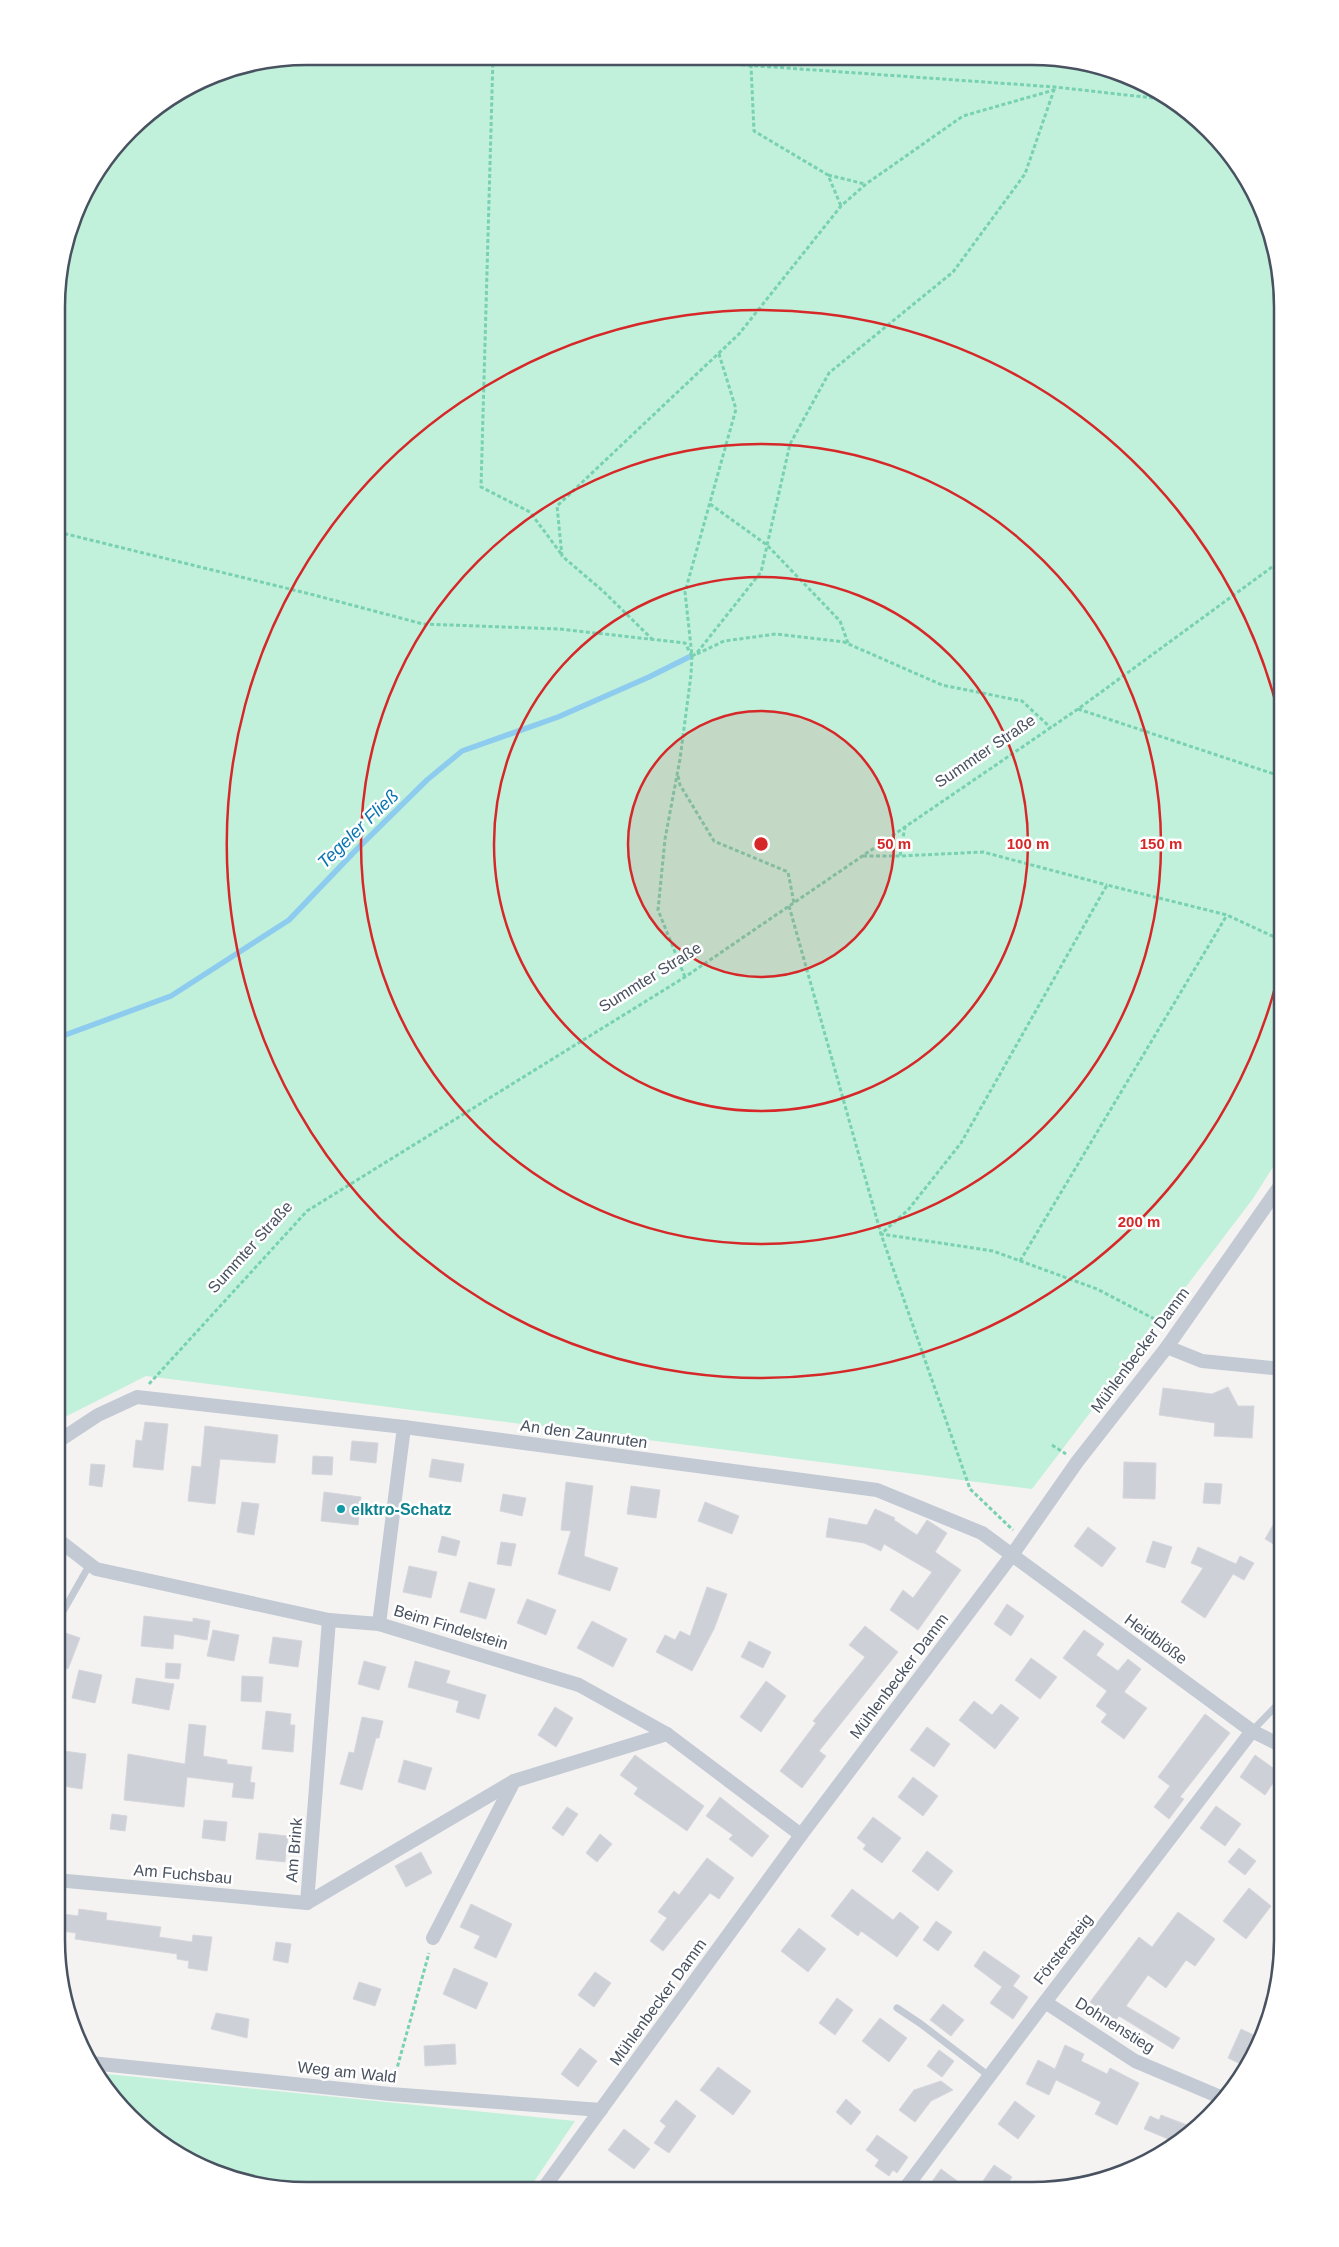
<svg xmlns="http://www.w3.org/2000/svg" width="1339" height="2247" font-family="Helvetica,sans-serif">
<rect width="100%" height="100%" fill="#f4f3f2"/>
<g fill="#c1f1db">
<polygon points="307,56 1065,58 1128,75 1185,108 1231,155 1264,211 1283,307 1282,1153 1252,1200 1032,1489 146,1376 57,1421 58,274 82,196 141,119 211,75"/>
<polygon points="97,2073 575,2121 529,2189 274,2189 211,2172 155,2139 108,2093"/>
</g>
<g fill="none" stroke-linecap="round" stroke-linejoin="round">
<polyline stroke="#8eccef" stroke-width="5.5" points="57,1038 171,996 289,920 356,850 427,780 462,751 558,717 649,677 689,657"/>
</g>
<g fill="#ced0d7" stroke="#d6d7dd">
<polygon points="1228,1387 1238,1406 1254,1406 1252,1438 1214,1436 1215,1423 1159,1415 1163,1388 1212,1394"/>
<polygon points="145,1422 168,1424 163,1470 133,1467 136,1440 142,1441"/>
<polygon points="205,1426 278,1435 275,1463 220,1459 215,1504 188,1501 192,1466 201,1467"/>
<polygon points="352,1441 378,1443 376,1463 350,1460"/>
<polygon points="313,1456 333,1457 332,1475 312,1474"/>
<polygon points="432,1459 464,1464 461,1482 429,1477"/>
<polygon points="1124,1462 1156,1463 1155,1499 1123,1498"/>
<polygon points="91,1464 105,1465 102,1487 89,1485"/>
<polygon points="566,1482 593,1486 584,1556 618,1568 610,1591 558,1574 571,1531 561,1530"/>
<polygon points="1205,1483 1222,1484 1220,1504 1203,1503"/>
<polygon points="631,1486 660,1490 656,1518 627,1514"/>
<polygon points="324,1492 361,1497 358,1525 321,1521"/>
<polygon points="503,1494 526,1498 522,1516 500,1511"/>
<polygon points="242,1502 259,1504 254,1535 237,1532"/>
<polygon points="705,1502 739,1516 732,1534 698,1521"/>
<polygon points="875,1509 895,1518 894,1520 917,1535 927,1520 947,1533 935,1552 961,1570 918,1630 890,1610 903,1590 913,1598 932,1572 884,1544 881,1551 864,1543 826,1537 829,1518 867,1525"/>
<polygon points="1282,1509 1282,1549 1265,1539"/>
<polygon points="1088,1527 1116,1548 1102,1567 1074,1546"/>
<polygon points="442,1536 460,1541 456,1556 438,1552"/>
<polygon points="1153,1541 1172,1547 1165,1568 1146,1562"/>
<polygon points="501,1542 516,1544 511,1566 497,1564"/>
<polygon points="1198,1547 1236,1564 1240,1556 1254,1563 1244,1580 1233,1574 1205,1618 1181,1602 1203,1568 1191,1563"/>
<polygon points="409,1566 437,1572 431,1598 403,1592"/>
<polygon points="469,1582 495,1589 486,1619 460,1612"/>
<polygon points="707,1587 727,1594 714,1629 692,1671 656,1652 665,1635 675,1640 680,1631 690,1636"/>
<polygon points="527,1599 556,1610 546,1635 517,1623"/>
<polygon points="1007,1604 1024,1616 1011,1636 994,1624"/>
<polygon points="144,1616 193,1622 193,1618 210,1621 207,1640 174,1634 173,1649 141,1646"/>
<polygon points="592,1621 627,1639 613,1667 577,1648"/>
<polygon points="865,1626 898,1652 819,1751 826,1756 802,1788 780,1771 816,1723 813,1721 865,1657 849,1645"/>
<polygon points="57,1630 80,1638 68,1669 57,1665"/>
<polygon points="213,1630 239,1635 234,1661 207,1656"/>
<polygon points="1084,1630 1104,1644 1096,1655 1118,1671 1128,1659 1141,1669 1124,1692 1147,1708 1124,1739 1101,1722 1107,1714 1096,1706 1107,1691 1063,1658"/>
<polygon points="273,1637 302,1641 298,1667 269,1663"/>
<polygon points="749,1641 771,1652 763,1668 741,1657"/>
<polygon points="1031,1658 1057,1677 1040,1699 1015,1680"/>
<polygon points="364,1661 386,1667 379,1690 358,1684"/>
<polygon points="415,1661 450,1671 446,1683 486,1695 479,1719 456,1712 459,1701 408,1687"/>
<polygon points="166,1663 181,1664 179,1679 165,1678"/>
<polygon points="79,1670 102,1675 95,1703 72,1698"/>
<polygon points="242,1676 263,1677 261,1702 241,1701"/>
<polygon points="136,1678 174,1684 169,1710 132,1703"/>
<polygon points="766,1681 786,1696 761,1732 740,1717"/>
<polygon points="974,1701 992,1715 1001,1704 1019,1718 995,1749 959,1720"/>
<polygon points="555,1707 573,1718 556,1747 538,1735"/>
<polygon points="266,1711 291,1714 290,1725 295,1725 293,1752 262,1749"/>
<polygon points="1205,1714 1230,1733 1180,1797 1184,1799 1169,1819 1154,1807 1170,1786 1158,1777"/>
<polygon points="362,1717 383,1721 379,1738 376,1738 362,1790 340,1784 349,1752 354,1753"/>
<polygon points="189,1724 206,1726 203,1756 227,1760 227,1764 252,1767 250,1782 255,1783 253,1799 232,1797 234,1783 187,1777 184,1807 124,1800 128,1754 185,1764"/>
<polygon points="927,1727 950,1744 934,1767 910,1750"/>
<polygon points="56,1750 86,1754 82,1789 56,1785"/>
<polygon points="635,1755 704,1806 687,1831 634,1794 638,1788 620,1775"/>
<polygon points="1255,1755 1280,1773 1265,1795 1240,1777"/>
<polygon points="404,1760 432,1768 425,1790 398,1782"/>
<polygon points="913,1777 938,1796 923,1816 898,1797"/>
<polygon points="720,1797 769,1836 752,1857 729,1839 733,1835 706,1816"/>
<polygon points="1216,1806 1241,1824 1225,1846 1200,1828"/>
<polygon points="567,1807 578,1814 563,1836 552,1828"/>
<polygon points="112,1814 127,1816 125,1831 110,1829"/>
<polygon points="873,1817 901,1838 882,1863 863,1849 866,1845 857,1838"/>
<polygon points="204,1820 227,1822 225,1841 202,1838"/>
<polygon points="259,1833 288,1836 285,1862 256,1859"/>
<polygon points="600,1834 612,1844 597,1862 586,1853"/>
<polygon points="1239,1848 1256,1861 1245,1875 1228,1862"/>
<polygon points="927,1851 953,1871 938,1891 912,1871"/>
<polygon points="421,1852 432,1873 406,1887 395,1866"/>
<polygon points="707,1858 734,1878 719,1899 710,1893 663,1951 650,1941 667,1918 658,1912 674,1891 679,1895"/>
<polygon points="1249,1888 1271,1906 1246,1939 1223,1921"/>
<polygon points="852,1889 893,1920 900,1912 919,1927 897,1957 861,1931 858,1936 831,1916"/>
<polygon points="471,1904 512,1924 496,1958 474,1948 480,1936 460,1927"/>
<polygon points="79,1909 107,1913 106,1920 161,1927 159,1937 192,1942 193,1935 212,1937 207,1971 188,1968 189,1961 177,1959 177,1954 75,1939 76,1933 61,1931 64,1914 78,1916"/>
<polygon points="1178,1912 1215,1939 1195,1966 1186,1960 1166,1988 1148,1975 1126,2006 1180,2038 1173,2049 1119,2016 1116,2020 1090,2002 1139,1937 1152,1947"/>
<polygon points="936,1921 952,1932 938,1951 923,1940"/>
<polygon points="799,1928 826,1949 808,1972 781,1951"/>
<polygon points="276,1942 291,1944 288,1963 273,1960"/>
<polygon points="984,1951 1020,1976 1013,1986 1028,1997 1013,2019 990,2003 1002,1987 974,1966"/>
<polygon points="454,1968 488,1983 476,2009 443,1994"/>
<polygon points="595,1972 611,1983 594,2007 578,1995"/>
<polygon points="359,1982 381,1989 375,2006 353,1999"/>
<polygon points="837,1998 853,2010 835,2035 819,2023"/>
<polygon points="943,2004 964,2020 951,2036 930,2020"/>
<polygon points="216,2013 249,2019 247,2038 211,2029"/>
<polygon points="880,2018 907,2038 889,2062 862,2041"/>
<polygon points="1241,2029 1260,2038 1245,2066 1228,2058"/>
<polygon points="455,2044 456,2064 425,2066 424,2046"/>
<polygon points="1065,2045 1084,2054 1081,2061 1107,2074 1110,2068 1139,2083 1117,2125 1095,2114 1101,2102 1056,2080 1049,2095 1026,2084 1038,2060 1055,2069"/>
<polygon points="580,2048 597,2061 578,2087 561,2074"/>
<polygon points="939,2050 954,2061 942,2077 927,2066"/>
<polygon points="718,2067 751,2091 733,2115 700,2090"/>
<polygon points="941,2081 953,2090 931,2101 915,2122 899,2110 914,2090"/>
<polygon points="846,2099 861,2112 851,2125 836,2112"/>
<polygon points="676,2100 696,2116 669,2153 654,2143 666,2126 660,2121"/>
<polygon points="1015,2101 1035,2116 1018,2139 998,2124"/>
<polygon points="1161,2115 1195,2128 1178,2143 1144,2129 1150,2116 1159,2120"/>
<polygon points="624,2129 650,2149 634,2169 608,2150"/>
<polygon points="877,2135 908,2157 897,2173 893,2170 889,2176 875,2166 879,2160 866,2150"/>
<polygon points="994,2165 1012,2177 1003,2191 976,2191"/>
<polygon points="941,2169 971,2191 941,2190 931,2183"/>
</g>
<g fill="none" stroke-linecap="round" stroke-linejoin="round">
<g stroke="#78d1b2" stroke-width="3" stroke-dasharray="4 2.5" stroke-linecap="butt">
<polyline points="493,57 481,487 530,512 562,555"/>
<polyline points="631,57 1055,87 1171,100"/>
<polyline points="753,58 751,66 754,131 828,175 841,206"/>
<polyline points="828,175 865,184"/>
<polyline points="710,504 767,545 840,621 848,643"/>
<polyline points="58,532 314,595 423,624 559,629 685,643 692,656"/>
<polyline points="653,640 603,591 562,556 557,506 739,334 841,206 866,184 963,116 1054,90"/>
<polyline points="697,654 724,641 776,634 844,642 942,685 1022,701 1051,728"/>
<polyline points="692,656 696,654 761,572 790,444 829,373 953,272 1025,174 1055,87"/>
<polyline points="1078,709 1283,777"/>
<polyline points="678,776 680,785 714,841 788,872 794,903"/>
<polyline points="905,826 900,856 983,852 1107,885"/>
<polyline points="863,856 900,856"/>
<polyline points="789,906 881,1234 970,1489 1013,1530"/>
<polyline points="685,977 658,910 665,839 680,759 691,675 692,656 685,592 736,409 719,354"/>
<polyline points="1020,1261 1227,915"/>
<polyline points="1166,1325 1097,1289 993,1251 881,1234 908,1210 961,1143 1107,885 1227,915 1283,941"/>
<polyline points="149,1384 307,1211 685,977 1078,709 1283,559"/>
<polyline points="1052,1445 1066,1454"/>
<polyline points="394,2079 429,1953"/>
</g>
<g stroke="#c3cad4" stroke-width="7">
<polyline points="57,1622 90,1564"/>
<polyline points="1252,1731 1282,1700"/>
<polyline points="897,2008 921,2024 989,2076"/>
</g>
<g stroke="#c3cad4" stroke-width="14">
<polyline points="1167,1347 1202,1361 1282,1369"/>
<polyline points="57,1442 98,1415 137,1397 404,1427 877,1490 982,1533 1252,1731 1282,1746"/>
<polyline points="57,1539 96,1569 329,1620 379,1624 579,1685 667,1734 801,1835"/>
<polyline points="329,1620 307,1903 514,1781 667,1734"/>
<polyline points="379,1624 404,1427"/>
<polyline points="56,1880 307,1903"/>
<polyline points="433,1938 514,1781"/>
<polyline points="1045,2002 1135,2061 1225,2099"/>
<polyline points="91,2063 390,2094 601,2110"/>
<polyline points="543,2189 801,1835 1012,1555 1077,1462 1167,1347 1282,1183"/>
<polyline points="904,2190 1045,2002 1252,1731"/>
</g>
</g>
<circle cx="761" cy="844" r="133" fill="#d62828" fill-opacity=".12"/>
<g fill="none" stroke="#d62828" stroke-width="2.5">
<circle cx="761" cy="844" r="133"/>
<circle cx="761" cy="844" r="267"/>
<circle cx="761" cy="844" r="400"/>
<path d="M1282 960A534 534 0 1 1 1282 728"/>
</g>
<circle fill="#0f9aa8" stroke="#fff" stroke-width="2" cx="341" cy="1509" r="5"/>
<g text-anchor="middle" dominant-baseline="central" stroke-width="5" stroke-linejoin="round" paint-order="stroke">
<g font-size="16" fill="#495260" stroke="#fff">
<text transform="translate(985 751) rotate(-34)">Summter Straße</text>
<text transform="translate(650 977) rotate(-32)">Summter Straße</text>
<text transform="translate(250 1247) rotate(-48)">Summter Straße</text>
<text transform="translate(1140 1350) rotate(-53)">Mühlenbecker Damm</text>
<text transform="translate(584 1434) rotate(8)">An den Zaunruten</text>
<text transform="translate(451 1627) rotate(17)">Beim Findelstein</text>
<text transform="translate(1156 1639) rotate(36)">Heidblöße</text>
<text transform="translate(899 1676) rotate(-53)">Mühlenbecker Damm</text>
<text transform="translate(294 1850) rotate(-85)">Am Brink</text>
<text transform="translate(183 1874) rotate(5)">Am Fuchsbau</text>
<text transform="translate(1063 1949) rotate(-52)">Förstersteig</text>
<text transform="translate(658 2002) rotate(-54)">Mühlenbecker Damm</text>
<text transform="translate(1115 2025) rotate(32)">Dohnenstieg</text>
<text transform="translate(347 2072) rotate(6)">Weg am Wald</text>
</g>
<g font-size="16" font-weight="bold" fill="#0d838f" stroke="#fff" text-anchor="start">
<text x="351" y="1509">elktro-Schatz</text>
</g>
<g font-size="18" font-style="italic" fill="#0976b4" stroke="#fff">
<text transform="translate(358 829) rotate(-44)">Tegeler Fließ</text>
</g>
</g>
<path d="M0 0H1339V2247H0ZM307 65H1032A242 242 0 0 1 1274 307V1940A242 242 0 0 1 1032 2182H307A242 242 0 0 1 65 1940V307A242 242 0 0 1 307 65Z" fill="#fff" fill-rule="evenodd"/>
<path fill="none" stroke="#495260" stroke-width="2.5" d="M307 65H1032A242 242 0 0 1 1274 307V1940A242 242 0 0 1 1032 2182H307A242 242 0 0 1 65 1940V307A242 242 0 0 1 307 65Z"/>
<circle cx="761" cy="844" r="8" fill="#d62828" stroke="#fff" stroke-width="2.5"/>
<g font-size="15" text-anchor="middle" font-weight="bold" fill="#d62828" stroke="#fff" stroke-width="5" stroke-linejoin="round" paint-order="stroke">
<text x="894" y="849">50 m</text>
<text x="1028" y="849">100 m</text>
<text x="1161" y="849">150 m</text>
<text x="1139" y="1227">200 m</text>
</g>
</svg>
